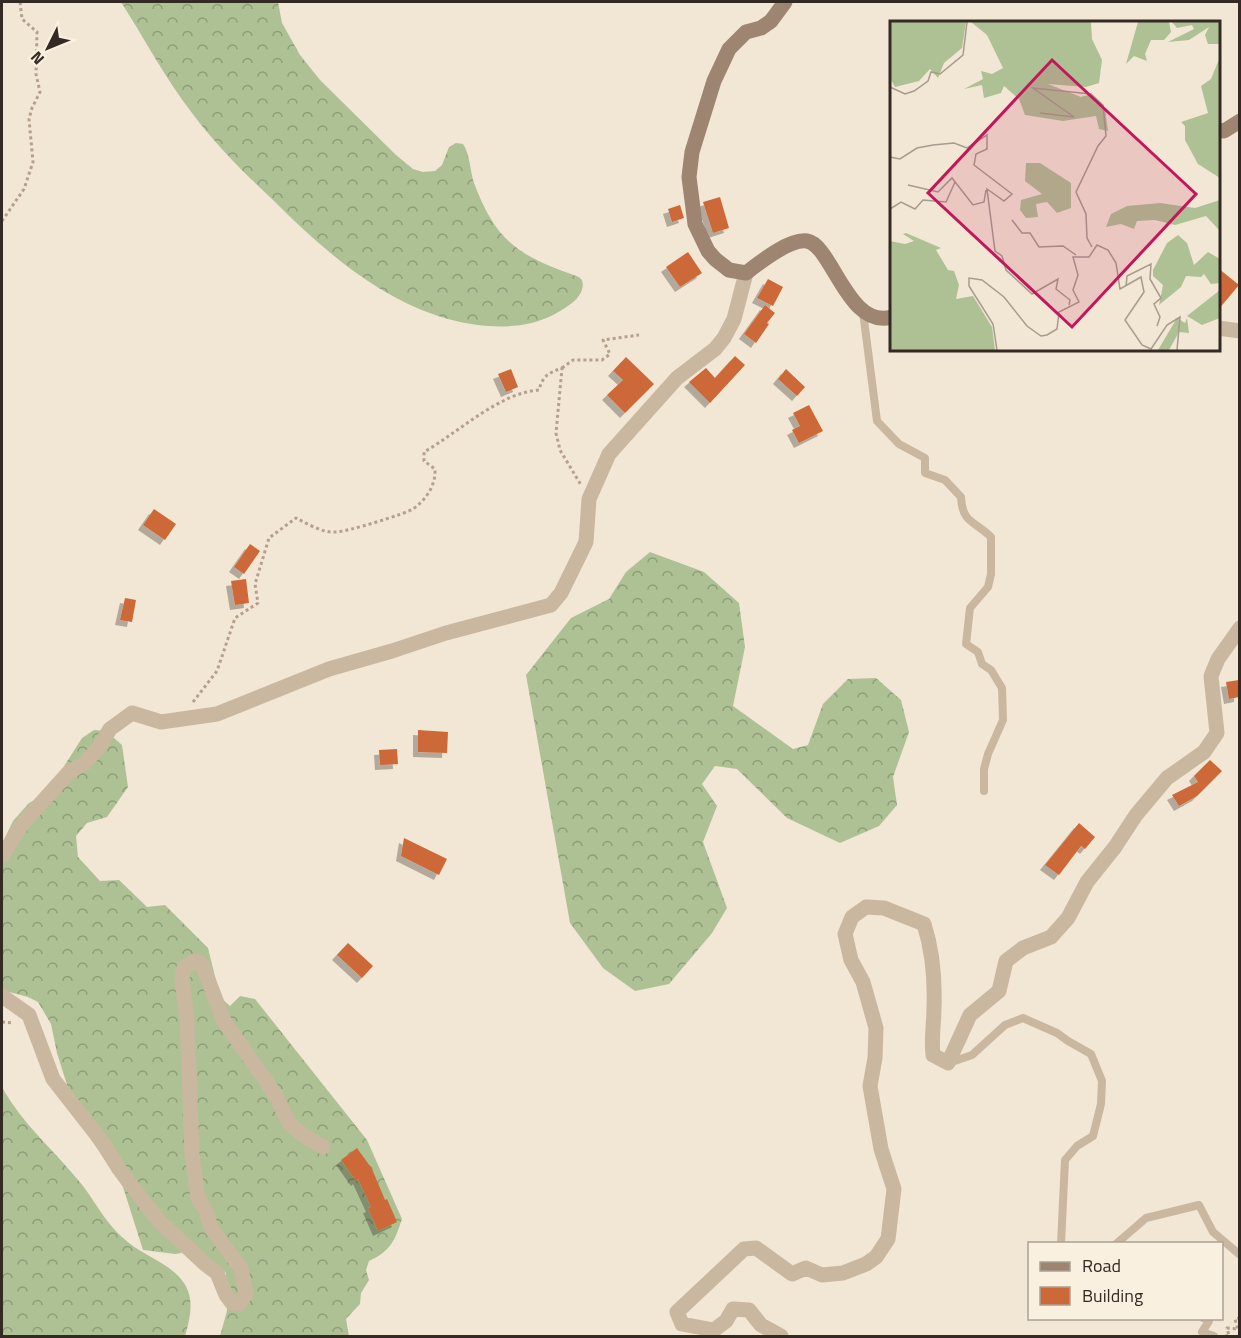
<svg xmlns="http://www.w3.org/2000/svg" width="1241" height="1338" font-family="'Titillium Web',sans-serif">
<defs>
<pattern id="forest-crowns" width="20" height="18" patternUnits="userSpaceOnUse" patternTransform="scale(1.5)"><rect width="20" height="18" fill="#aec194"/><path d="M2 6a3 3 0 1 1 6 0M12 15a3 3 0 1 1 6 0" fill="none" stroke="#8e9d79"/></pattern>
<filter id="shadow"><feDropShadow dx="-5" dy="5" stdDeviation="0" flood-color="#0004"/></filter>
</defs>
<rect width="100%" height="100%" fill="#f2e6d4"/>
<g fill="url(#forest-crowns)">
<path d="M121,2H278L282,23L300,55L320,80L396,155L413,169L423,172L435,171L442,165L449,147L456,143L463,144C470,154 470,171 474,183C497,244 520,256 579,277L582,280C587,297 565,308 553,315C510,337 450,324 408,304C356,279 312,239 272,199C243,172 215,144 192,113C165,78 144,38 121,2Z"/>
<polygon points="650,552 704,572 739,603 745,647 733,706 793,749 808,745 823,704 848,679 876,678 901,700 909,732 893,777 897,805 879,826 840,843 787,818 737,769 715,766 702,784 717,806 703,842 727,908 712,933 669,984 635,991 603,968 570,923 526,675 571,618 609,599 626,572"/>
<path d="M94,730L106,731L122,745L128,787L107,817L87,823L76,836L78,857L100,881L119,880L147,907L165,905L208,948L220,997L230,1006L240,996L255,999L367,1140L402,1219C395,1240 391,1251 369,1261L366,1270L369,1280L361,1293L360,1304L346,1319L349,1336H220L227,1311L226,1273L200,1250L175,1254L143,1250L123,1187L78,1120L57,1053L51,1024L38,1002L28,997L2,990V844L13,821L29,803L47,793L82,738Z"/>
<path d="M2,1087C22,1124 57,1153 83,1186C96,1203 106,1223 122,1237C140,1255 170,1262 184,1283C195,1300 190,1319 185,1336H2Z"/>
</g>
<g fill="#cd6937" filter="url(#shadow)">
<polygon points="720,197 729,228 713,233 703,202"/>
<polygon points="680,205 684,218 672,222 668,209"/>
<polygon points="688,252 702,273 680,287 666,267"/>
<polygon points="1218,268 1239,285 1218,310"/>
<polygon points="768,279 783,287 773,306 757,298"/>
<polygon points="765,305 775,313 767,323 769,324 756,343 744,334"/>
<polygon points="735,356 745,365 710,403 689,382 706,368 715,378"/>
<polygon points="626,357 654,384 625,413 607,395 623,380 613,371"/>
<polygon points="511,369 518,387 506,392 498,374"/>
<polygon points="786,369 805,387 797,396 778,379"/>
<polygon points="809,405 823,431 799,443 792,430 800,426 793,413"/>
<polygon points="154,509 176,524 165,540 143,525"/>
<polygon points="250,544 260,551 244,574 234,567"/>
<polygon points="246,579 249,603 235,605 231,581"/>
<polygon points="125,598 136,600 132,622 120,620"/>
<polygon points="1239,680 1239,697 1229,699 1226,682"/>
<polygon points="418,730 448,732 447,753 418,752"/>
<polygon points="397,749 398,764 380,765 379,750"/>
<polygon points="1210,760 1222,771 1197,796 1179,806 1172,795 1198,782 1194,776"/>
<polygon points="1079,823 1095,837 1085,849 1081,846 1059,875 1045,865"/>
<polygon points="404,838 447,859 439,875 401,856"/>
<polygon points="348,943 373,966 362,978 337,955"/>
<polygon points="357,1148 372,1169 385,1200 387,1199 397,1222 378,1231 368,1208 371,1207 358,1179 356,1181 341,1160"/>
</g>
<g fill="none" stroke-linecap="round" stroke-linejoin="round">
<g stroke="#b5a18b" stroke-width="3" stroke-dasharray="3 3" stroke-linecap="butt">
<polyline points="2,221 24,189 33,162 29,119 32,108 40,92 36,74 37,32 22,19 20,2"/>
<polyline points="562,368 573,360 602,360 610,354 603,340 639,335"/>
<path d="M193,702L217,671L235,618L258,603L255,584L269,538L296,518C308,524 322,533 336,532C346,532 405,514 413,509C426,500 436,485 435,469L424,461V452C459,432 499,393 539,390C543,375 549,373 562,368L556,433L560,450L581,485"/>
<polyline points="2,1022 14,1023"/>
<polyline points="1225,1336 1229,1336 1227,1328 1238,1329 1235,1319 1240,1318"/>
</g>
<g stroke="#cab7a0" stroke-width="8">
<path d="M863,312L877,421L899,444L925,458V473L945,480L961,497C962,523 975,521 991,537V574L988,587L970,608L966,644L978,652L982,664L991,670L1002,688L1003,720L988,754L984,769V791"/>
<polyline points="949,1063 972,1055 1005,1025 1023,1018 1057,1033 1068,1041 1091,1054 1102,1081 1101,1104 1093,1136 1077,1146 1065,1160 1061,1244"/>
<polyline points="1116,1244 1146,1218 1199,1205 1213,1232 1240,1255"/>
<polyline points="1203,1318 1209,1321 1202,1332 1214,1336"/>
</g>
<g stroke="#cab7a0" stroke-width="15">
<polyline points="1218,328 1240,331"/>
<polyline points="2,856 23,823 69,772 85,763 99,747 110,729 132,713 161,722 217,714 329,669 392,651 446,633 551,605 561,593 586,542 589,499 609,454 677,378 715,349 724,338 734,319 746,273"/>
<polyline points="2,996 29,1015 53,1079 103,1143 119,1169 159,1221 205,1264 217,1273 226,1295 232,1303 239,1304 246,1294 241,1268 211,1228 206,1211 198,1198 192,1154 187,1020 182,979 184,967 195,961 202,964 224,1021 275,1094 289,1123 304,1136 323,1147"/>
<path d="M781,1336L761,1325L749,1310L733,1309L726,1321L714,1330L682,1324L677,1312L744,1249L756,1248L792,1274L806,1268L822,1275L843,1273L866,1264L876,1257L888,1239L894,1189L881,1149L870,1086L875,1058L876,1028L863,982L851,960L845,934L852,917L866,907L884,908L924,924C933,952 935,978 934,1007C934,1024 931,1038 933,1055L948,1063L970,1015L999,991L1006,961L1023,948L1051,937L1068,918L1087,882L1115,847L1136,815L1167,778L1204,752L1217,733L1211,676L1218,659L1240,628"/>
</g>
<g stroke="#9d8572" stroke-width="15">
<path d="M785,2L771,21L761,28L746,32L729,49L714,81L692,152L689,177L695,224L708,251L715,259L729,270L746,273C759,263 790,238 807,241C832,245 848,330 892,317"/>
<polyline points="1218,130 1224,131 1240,121"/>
</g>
</g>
<g transform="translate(890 21)">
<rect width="330" height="330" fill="#f2e6d4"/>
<path d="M0,1H76L72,27L54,42L48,57L40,48L29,60L5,66L0,57ZM81,1H201L202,18L212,39L209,62L196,66L158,63L191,76L201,73L215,87L218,110L209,108L206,95L173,100L135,94L129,78L114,65L111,72L94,77L92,64L74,68L93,58L91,50L102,53L113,47L97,14ZM248,1H279L281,11L274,19H261L255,33L257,40L244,35L236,43ZM282,1H330V23H318L315,14L319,6L299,19L278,21L304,8L302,4L287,7ZM330,36V157L308,143L295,119V105L291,101L318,92L311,65L321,58ZM136,142H150L181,162V187L167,192L157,181L146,183L148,196L136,197L130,189L131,179L152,173L135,160ZM330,179L329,209L316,195L285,204L265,199L247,200L244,208L231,203L216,206L221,193L237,185L270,182L305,187ZM16,212L51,227L46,229L58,249L64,250L69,264L66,278L83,275L102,306L105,329H0V220L15,223L24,220L13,213ZM288,214L297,222L304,244L318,231L330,238V262L321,263L314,253L311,256L296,255L291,266L269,284L273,264L263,255V249L277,222ZM330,269V297L312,304L297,295ZM287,297L295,302L297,297L299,312L289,311L279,329H268Z" fill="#aec194"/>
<path fill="none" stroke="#a69b8e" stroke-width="1.5" d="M0,66L15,73L24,70L38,60L41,51L50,53L73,34L77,1M150,92L184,96L143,67L201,73L213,84L216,115L208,125L186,171L196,193L197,217L202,226M0,136L10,138L27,127L43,124L64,122L77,127L97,114V128L86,133L84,144L122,173L114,180L97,168L105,230L112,235L116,249L142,273L168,258L166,268L180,279L179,284M18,164L48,171L62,157L83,184L94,181L96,169M0,188L11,181L25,188L33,179L56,181L65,161M122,199L132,212H140L149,226L173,225L186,234M236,266L237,255L261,243L260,258L271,277L264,283L270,296L267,305M107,329L103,303L79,265V257L92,259L114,276L137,305L151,315L157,314L167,308L169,291L189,281L183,269L188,254L183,236H199L207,224L218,229L226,242L230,268L251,256L254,271L235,299L252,324L261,328L277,304L290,296L287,329"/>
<path fill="#c2185b" fill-opacity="0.15" stroke="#c2185b" stroke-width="3" d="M162,39L306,173L182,306L38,172Z"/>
<rect width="330" height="330" fill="none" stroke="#332a24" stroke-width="3"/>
</g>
<rect width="1241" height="1338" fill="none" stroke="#332a24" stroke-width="6"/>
<rect x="1028" y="1242" width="195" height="78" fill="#f9f0e0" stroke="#aaa195" stroke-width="1.5"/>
<rect x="1040" y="1262" width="30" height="9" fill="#9d8572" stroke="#aaa195" stroke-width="1.5"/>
<text x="1082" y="1272" font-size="18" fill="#332a24">Road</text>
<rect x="1040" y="1287" width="30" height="18" fill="#cd6937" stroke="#aaa195" stroke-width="1.5"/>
<text x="1082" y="1302" font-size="18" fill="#332a24">Building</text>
<g transform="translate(48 48) rotate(227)" stroke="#f9f0e0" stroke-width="4.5" paint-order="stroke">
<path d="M0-4.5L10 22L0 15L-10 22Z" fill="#332a24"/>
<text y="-9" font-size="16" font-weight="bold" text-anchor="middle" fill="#332a24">N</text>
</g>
</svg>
